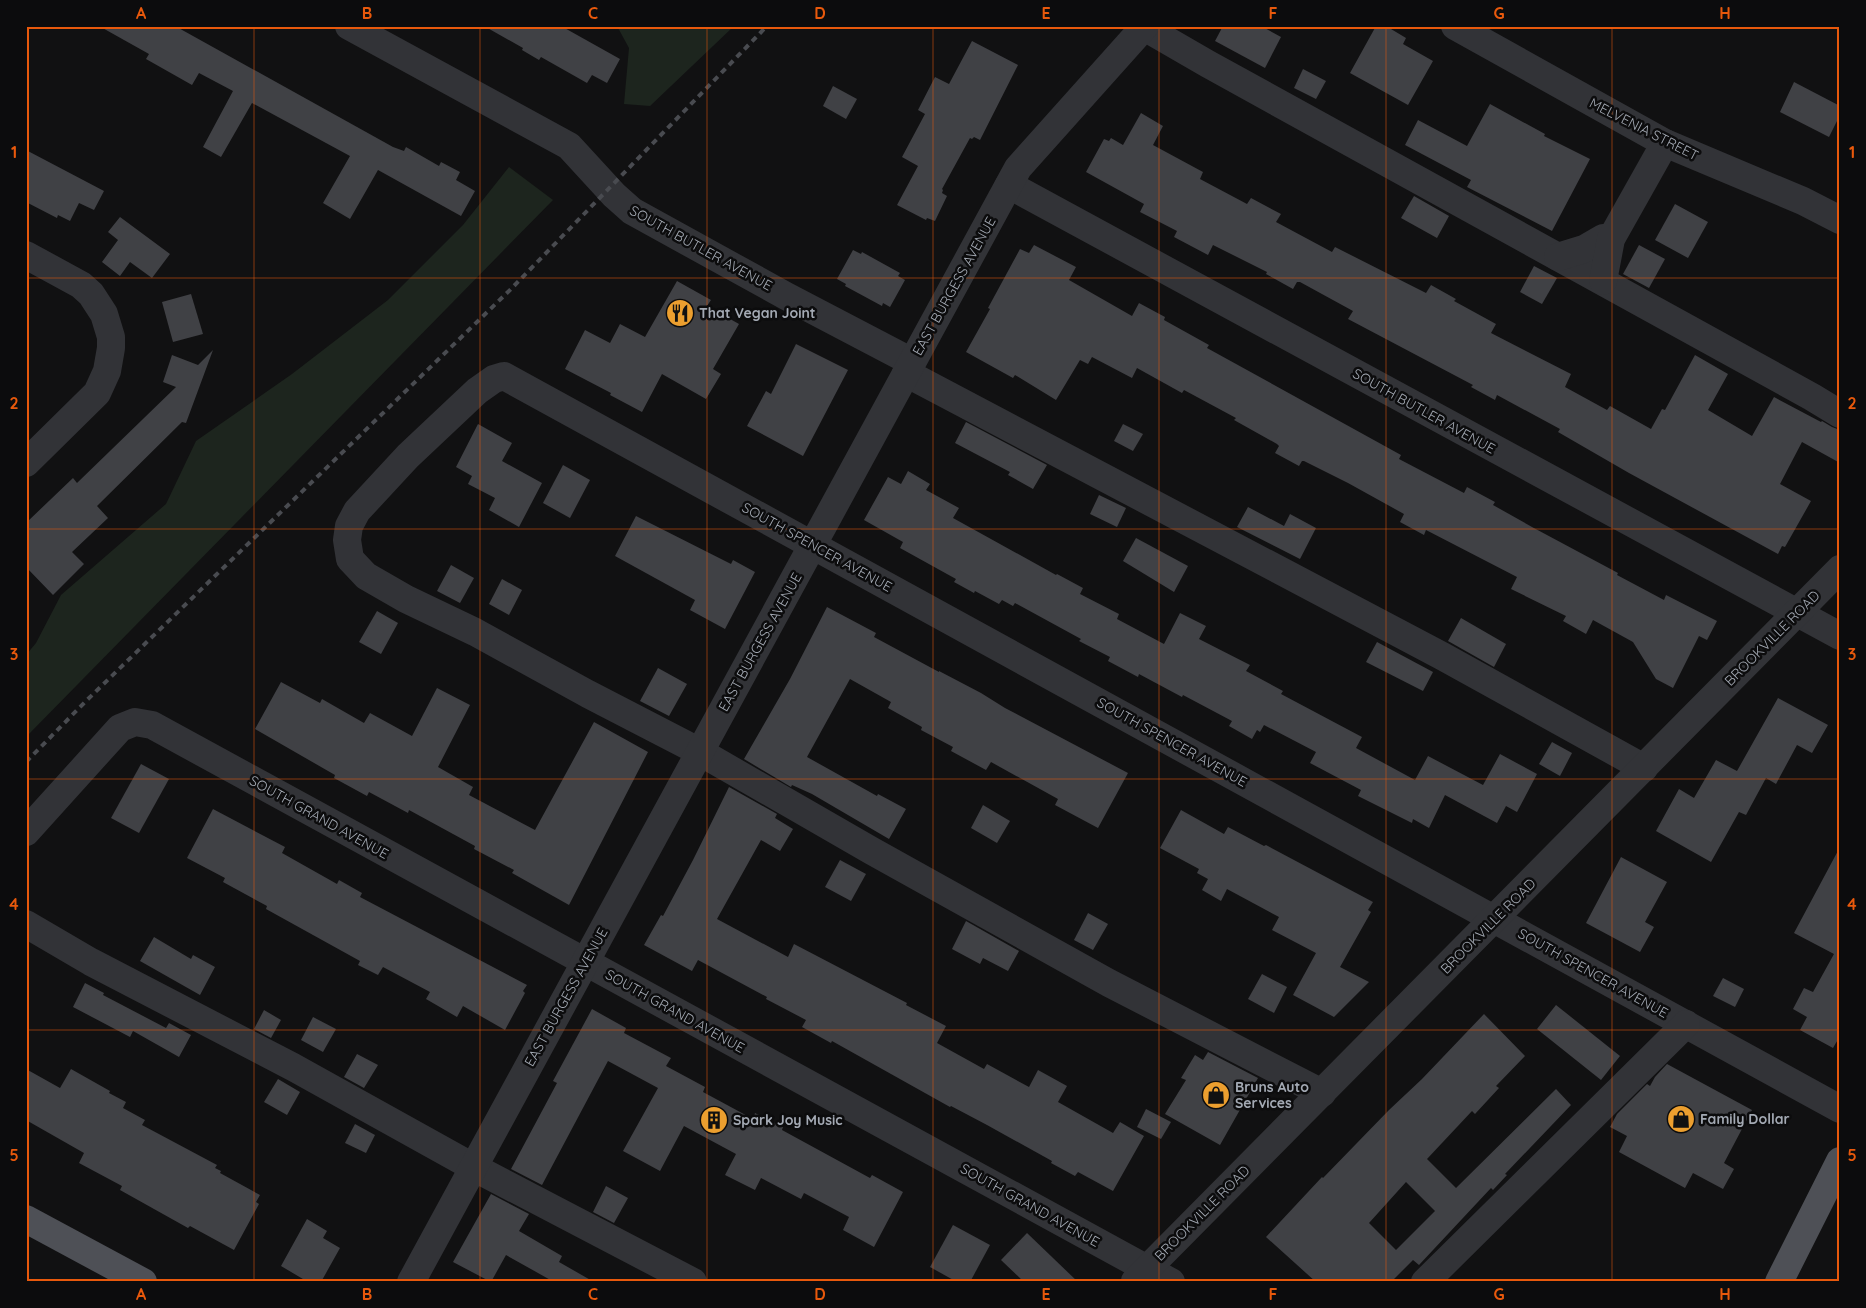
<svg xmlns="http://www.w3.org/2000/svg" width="1866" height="1308" font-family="Quicksand,sans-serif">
<rect width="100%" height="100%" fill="#111112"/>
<g fill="#1d251e">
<polygon points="617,26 734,26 650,106 624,104 629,48"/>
<polygon points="509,167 553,200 26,737 26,655 36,643 61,595 166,504 196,441 292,374 388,300 463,225"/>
</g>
<g fill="#404145" fill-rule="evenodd">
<polygon points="99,26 175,26 393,147 404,151 406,147 439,166 441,162 460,172 456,180 475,191 461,216 378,170 350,219 323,203 350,156 252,103 221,157 203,147 233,91 199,73 192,85 146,59 149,54"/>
<polygon points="484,26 561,26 620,59 607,83 592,75 587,83 541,57 539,60 522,50 523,48"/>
<polygon points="1223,26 1261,26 1281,37 1265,68 1215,41"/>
<polygon points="1376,26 1386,26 1406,38 1403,44 1433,61 1408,105 1350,73"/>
<polygon points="972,41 1018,65 980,140 974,137 972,139 970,138 942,189 943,190 942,193 947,196 935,221 927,218 926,220 897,205 918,166 902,157 925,114 918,110 935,77 949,84"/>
<polygon points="1303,69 1326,81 1316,99 1294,88"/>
<polygon points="1794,82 1840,106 1840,115 1829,137 1780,112"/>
<polygon points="833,86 857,99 846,119 823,106"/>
<polygon points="1490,104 1545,134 1544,136 1590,159 1552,231 1467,187 1471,180 1405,145 1418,120 1467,146"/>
<polygon points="1141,113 1163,126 1153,145 1203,172 1200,179 1247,204 1251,198 1281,214 1276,222 1332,252 1335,247 1426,293 1431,285 1456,299 1454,301 1496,324 1491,333 1571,374 1565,387 1607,410 1610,406 1651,429 1662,409 1665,410 1695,355 1728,374 1708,410 1752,436 1774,397 1821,422 1822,421 1832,427 1840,430 1840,463 1802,442 1780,484 1811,501 1785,547 1782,546 1778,554 1629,473 1558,432 1560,429 1497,395 1495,400 1471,387 1473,385 1348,319 1353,311 1300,282 1297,282 1293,289 1266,274 1267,272 1213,245 1208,255 1174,237 1177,231 1140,212 1144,204 1086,172 1104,139 1109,141 1111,138 1123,145"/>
<polygon points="26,150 104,191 94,210 79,203 70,221 58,215 57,218 26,202"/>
<polygon points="1414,196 1449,216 1437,238 1401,218"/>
<polygon points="1675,204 1708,222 1688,258 1655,240"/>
<polygon points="120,217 170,254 152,278 130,262 120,276 102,262 118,240 108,232"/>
<polygon points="1034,245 1076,267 1069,280 1132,316 1139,303 1165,317 1164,320 1209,345 1207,348 1401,455 1399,459 1464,493 1467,487 1495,502 1493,505 1532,527 1618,573 1617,575 1664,600 1666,595 1717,621 1707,640 1699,636 1673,688 1656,679 1633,642 1593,620 1586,634 1563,621 1566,616 1511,589 1517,577 1426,530 1424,535 1400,522 1404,514 1348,483 1304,461 1302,461 1299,466 1275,453 1279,446 1277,444 1234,420 1236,418 1184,390 1182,393 1137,368 1132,378 1092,357 1088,364 1080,360 1056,400 1015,375 1013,378 966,352 990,309 988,308 1020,249 1029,253"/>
<polygon points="1639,245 1665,259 1649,288 1623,274"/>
<polygon points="853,250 861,254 862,252 900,273 898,276 905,280 890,307 883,303 882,306 845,286 846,284 837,279"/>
<polygon points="1534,266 1557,278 1542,304 1520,292"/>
<polygon points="677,281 711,300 707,306 739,324 713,369 721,374 706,399 662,374 642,412 610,395 611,393 565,369 585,330 610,343 620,324 645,337"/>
<polygon points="191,294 203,334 173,342 162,302"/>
<polygon points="796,344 848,370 803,456 747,426 766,391 771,394"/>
<polygon points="213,350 186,423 182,422 97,506 108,518 72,552 84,564 53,595 26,567 26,523 73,478 77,483 176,387 163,382 172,355 198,365"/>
<polygon points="966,422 1047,465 1033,489 1008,475 1010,472 955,443"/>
<polygon points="478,424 512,443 502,461 542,483 519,527 489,510 495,498 468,484 472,476 456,467"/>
<polygon points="1123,424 1143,434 1133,451 1114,441"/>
<polygon points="563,465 590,480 570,518 543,503"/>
<polygon points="908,471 930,484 926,490 959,508 953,518 1056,575 1057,574 1083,588 1080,594 1119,614 1117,619 1164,644 1180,613 1206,626 1199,639 1250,665 1246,671 1283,691 1281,694 1362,737 1356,748 1415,780 1428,756 1483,785 1500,754 1537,774 1517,812 1506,806 1497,823 1445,795 1429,828 1413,819 1412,823 1358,796 1361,790 1310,763 1316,752 1264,725 1260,732 1257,730 1252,739 1229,726 1232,721 1183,695 1182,697 1139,674 1138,677 1108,661 1110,657 1079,641 1081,639 1015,603 1013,606 1002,600 999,604 975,591 974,593 954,582 956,579 900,548 903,542 864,520 888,477 901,484"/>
<polygon points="1099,495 1126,508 1117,527 1090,514"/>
<polygon points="1248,507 1284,526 1290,514 1316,528 1300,559 1237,527"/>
<polygon points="636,516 731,564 733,560 755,572 725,629 690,610 695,600 615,556"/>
<polygon points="1136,538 1188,566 1174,592 1123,561"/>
<polygon points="451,565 474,578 460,603 437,591"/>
<polygon points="502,579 522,590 509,615 489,604"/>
<polygon points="827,607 876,633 874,637 939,672 939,671 981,693 1005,708 1128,773 1098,828 1055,805 1058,799 991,762 986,770 951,751 953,747 921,730 922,727 888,708 891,702 850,679 807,757 877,796 878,794 906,809 889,839 812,794 792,785 791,787 744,759 790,679"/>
<polygon points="377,611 398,623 381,654 359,642"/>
<polygon points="1461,618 1506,644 1494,667 1448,641"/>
<polygon points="1377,642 1433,672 1423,691 1366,662"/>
<polygon points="658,668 687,684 669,716 640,701"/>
<polygon points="281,682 320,703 322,699 364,723 370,713 412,736 437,688 470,705 438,767 473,787 469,795 535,830 594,722 648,752 569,905 512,873 514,870 474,849 475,846 409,810 408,813 369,792 367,796 334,778 335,775 255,729"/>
<polygon points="1778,698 1828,725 1812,753 1797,745 1776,784 1766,778 1746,815 1739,812 1711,862 1656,831 1679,789 1694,798 1716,760 1737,771"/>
<polygon points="1552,742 1572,753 1560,776 1539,764"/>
<polygon points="141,764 169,779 139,833 111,818"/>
<polygon points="729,787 777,814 775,818 793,829 780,851 761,840 717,919 788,957 794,944 907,1003 906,1005 946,1026 937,1043 984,1069 987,1064 1029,1087 1038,1070 1067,1086 1058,1102 1113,1133 1120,1122 1144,1136 1113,1191 1078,1172 1075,1176 1051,1163 1052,1161 987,1125 951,1106 950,1107 832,1041 831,1043 802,1027 806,1020 766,999 767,997 698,960 692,971 644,945 661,915 663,916 693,860"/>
<polygon points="983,805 1010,821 997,843 971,828"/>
<polygon points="213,809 285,847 282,853 337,884 339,880 362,893 360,897 527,985 523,991 525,993 505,1030 463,1006 457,1017 426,999 430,992 383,967 378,975 358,965 360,961 266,909 267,906 223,882 225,878 187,858"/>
<polygon points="1181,810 1224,834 1228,827 1264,846 1266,845 1373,902 1368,910 1371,912 1340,967 1369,982 1334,1017 1293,995 1316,953 1272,930 1279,917 1227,889 1221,901 1202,890 1208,879 1197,873 1199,869 1160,848"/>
<polygon points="1840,847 1840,1036 1833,1048 1800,1030 1807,1017 1793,1009 1804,988 1813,992 1834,954 1794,933"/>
<polygon points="1621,857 1667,882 1645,922 1654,927 1640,952 1586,923"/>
<polygon points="840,860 866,874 851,901 825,887"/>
<polygon points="1088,913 1108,924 1093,950 1074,940"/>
<polygon points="966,921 1019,951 1008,971 983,958 980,964 952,949"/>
<polygon points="154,937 191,959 193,955 215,967 200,995 140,961"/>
<polygon points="1262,974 1287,987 1274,1013 1248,999"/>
<polygon points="1723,978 1744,989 1735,1007 1713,996"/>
<polygon points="85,983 104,993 103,995 166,1028 169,1023 191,1035 179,1057 133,1031 130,1037 73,1007"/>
<polygon points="1556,1005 1620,1056 1601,1080 1537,1029"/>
<polygon points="592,1009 626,1028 624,1033 671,1058 666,1066 705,1087 703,1092 753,1119 755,1113 783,1127 782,1130 870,1178 872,1175 903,1192 874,1247 843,1230 849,1217 804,1193 801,1199 761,1178 755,1190 725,1175 736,1154 684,1126 660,1171 623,1151 658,1088 608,1061 542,1185 511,1169 557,1083 553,1081"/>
<polygon points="264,1010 281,1020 271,1038 254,1029"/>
<path d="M1484,1014L1525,1056L1496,1086L1499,1088L1475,1114L1472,1111L1427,1159L1456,1188L1556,1089L1571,1105L1505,1174L1507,1175L1493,1190L1491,1188L1419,1265L1413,1260L1391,1282H1316L1266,1237L1322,1177L1323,1178L1389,1110L1422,1079ZM1406,1182L1435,1211L1396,1250L1369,1223Z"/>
<polygon points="313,1017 336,1029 323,1052 301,1040"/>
<polygon points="1208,1052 1258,1078 1220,1145 1165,1114 1186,1080 1181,1078 1195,1055 1203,1060"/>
<polygon points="357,1054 378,1065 364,1088 344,1077"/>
<polygon points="1667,1064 1752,1110 1724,1163 1734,1169 1723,1189 1693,1173 1685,1188 1619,1152 1627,1136 1610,1127 1617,1114 1647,1084 1650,1086 1655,1077"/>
<polygon points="26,1069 60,1088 71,1069 110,1091 109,1093 126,1102 123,1108 145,1120 142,1125 217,1165 215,1168 221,1171 220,1173 260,1195 256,1202 259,1204 234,1250 190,1226 188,1228 120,1190 122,1186 79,1163 84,1153 26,1120"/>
<polygon points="278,1079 300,1092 287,1115 264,1102"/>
<polygon points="1146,1109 1171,1122 1161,1139 1137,1127"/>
<polygon points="355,1124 375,1135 366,1153 345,1143"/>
<polygon points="606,1186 628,1198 614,1223 593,1212"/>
<polygon points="491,1194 529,1214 519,1231 562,1256 559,1262 594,1282 554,1282 506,1255 491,1282 453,1262"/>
<polygon points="307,1219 327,1231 323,1238 340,1248 321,1282 308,1282 281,1266"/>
<polygon points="953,1225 990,1245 970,1282 957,1282 930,1267"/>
<polygon points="1027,1233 1078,1282 1024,1282 1001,1260"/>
</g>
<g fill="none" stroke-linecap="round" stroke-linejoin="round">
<g stroke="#323337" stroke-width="28">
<polyline points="349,26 569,146 614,195 632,211 786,296 912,362"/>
<polyline points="1455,26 1665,143 1803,201 1840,220"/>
<polyline points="1144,27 1208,64 1812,397 1840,414"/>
<polyline points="1009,185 1840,636"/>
<polyline points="26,255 81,285 91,294 104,314 111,337 111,348 107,371 97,393 26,463"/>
<polyline points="1558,257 1584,249 1603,238 1611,239"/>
<polyline points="1603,281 1611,239 1665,143"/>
<polyline points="906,373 1442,656 1644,768"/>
<polyline points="26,832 120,728 135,722 152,725 1171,1282"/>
<polyline points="26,924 91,962 293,1067 473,1167 693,1282"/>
<polyline points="1322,1093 1109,983 872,851 700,752 588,694 475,632 406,599 366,576 350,559 347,540 349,526 357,511 408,456 477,391 494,379 504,376 1840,1109"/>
<polyline points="1135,1281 1840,569"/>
<polyline points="411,1282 1018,168 1145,26"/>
<polyline points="1425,1282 1686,1024"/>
</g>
<g stroke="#4e5056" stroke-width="28">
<polyline points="26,1219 143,1282"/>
<polyline points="1779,1282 1840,1161"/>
</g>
<polyline stroke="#494b50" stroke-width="4" stroke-dasharray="6 5" stroke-linecap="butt" points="26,762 86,701 511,289 767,26"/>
</g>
<path fill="none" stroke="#e8590c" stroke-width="1" stroke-opacity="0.55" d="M254,26V1282M480,26V1282M707,26V1282M933,26V1282M1159,26V1282M1386,26V1282M1612,26V1282M26,278H1840M26,529H1840M26,779H1840M26,1030H1840"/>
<defs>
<g id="restaurant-disc" transform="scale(1.4375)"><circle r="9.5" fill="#ec9f2f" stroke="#0c0c0d"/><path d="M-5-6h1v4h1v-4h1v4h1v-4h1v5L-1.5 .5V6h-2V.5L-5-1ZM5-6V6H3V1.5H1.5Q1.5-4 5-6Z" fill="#111"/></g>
<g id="shop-disc" transform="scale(1.4375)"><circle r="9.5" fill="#ec9f2f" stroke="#0c0c0d"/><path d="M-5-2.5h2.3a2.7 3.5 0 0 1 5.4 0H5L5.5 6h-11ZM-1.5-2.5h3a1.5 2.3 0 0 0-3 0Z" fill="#111"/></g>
<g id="building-disc" transform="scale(1.4375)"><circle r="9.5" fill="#ec9f2f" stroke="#0c0c0d"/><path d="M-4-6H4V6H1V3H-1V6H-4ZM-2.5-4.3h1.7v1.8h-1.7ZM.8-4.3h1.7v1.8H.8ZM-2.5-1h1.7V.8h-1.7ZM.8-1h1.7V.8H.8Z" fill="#111"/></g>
</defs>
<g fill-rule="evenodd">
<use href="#restaurant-disc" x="680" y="313"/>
<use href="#shop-disc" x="1216" y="1095"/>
<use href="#shop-disc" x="1681" y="1119"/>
<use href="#building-disc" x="714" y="1120"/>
</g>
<g text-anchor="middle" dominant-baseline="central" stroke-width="5" stroke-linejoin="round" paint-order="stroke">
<g font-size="14" fill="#a3a9b3" stroke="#0c0c0d">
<text transform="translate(1644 129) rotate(27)">MELVENIA STREET</text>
<text transform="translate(701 248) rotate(29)">SOUTH BUTLER AVENUE</text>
<text transform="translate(954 286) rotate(-61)">EAST BURGESS AVENUE</text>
<text transform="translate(1424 411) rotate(29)">SOUTH BUTLER AVENUE</text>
<text transform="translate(817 547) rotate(29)">SOUTH SPENCER AVENUE</text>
<text transform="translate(1772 638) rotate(-45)">BROOKVILLE ROAD</text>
<text transform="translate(760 642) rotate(-61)">EAST BURGESS AVENUE</text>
<text transform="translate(1172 742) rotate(29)">SOUTH SPENCER AVENUE</text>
<text transform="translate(319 817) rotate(29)">SOUTH GRAND AVENUE</text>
<text transform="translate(1488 926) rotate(-45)">BROOKVILLE ROAD</text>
<text transform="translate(1593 973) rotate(29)">SOUTH SPENCER AVENUE</text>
<text transform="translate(566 997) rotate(-61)">EAST BURGESS AVENUE</text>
<text transform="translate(675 1011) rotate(29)">SOUTH GRAND AVENUE</text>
<text transform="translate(1030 1205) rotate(29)">SOUTH GRAND AVENUE</text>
<text transform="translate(1202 1213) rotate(-45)">BROOKVILLE ROAD</text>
</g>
<g font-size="14" font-weight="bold" fill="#a3a9b3" stroke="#0c0c0d" text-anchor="start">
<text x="699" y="313">That Vegan Joint</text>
<text x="1235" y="1087">Bruns Auto<tspan x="1235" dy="16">Services</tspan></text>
<text x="1700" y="1119">Family Dollar</text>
<text x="733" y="1120">Spark Joy Music</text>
</g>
</g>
<rect width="1866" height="1308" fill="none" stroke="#0c0c0d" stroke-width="55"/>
<rect x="28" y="28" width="1810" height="1252" fill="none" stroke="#e8590c" stroke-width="2"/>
<g font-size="16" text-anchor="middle" font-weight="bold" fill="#e8590c">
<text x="141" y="19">A</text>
<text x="367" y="19">B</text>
<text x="593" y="19">C</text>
<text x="820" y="19">D</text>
<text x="1046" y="19">E</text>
<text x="1273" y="19">F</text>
<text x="1499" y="19">G</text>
<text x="1725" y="19">H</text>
<text x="14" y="158">1</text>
<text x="1852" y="158">1</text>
<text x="14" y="409">2</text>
<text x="1852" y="409">2</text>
<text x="14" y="660">3</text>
<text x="1852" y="660">3</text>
<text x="14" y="910">4</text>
<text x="1852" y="910">4</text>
<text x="14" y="1161">5</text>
<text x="1852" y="1161">5</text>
<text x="141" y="1300">A</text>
<text x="367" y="1300">B</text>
<text x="593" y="1300">C</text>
<text x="820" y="1300">D</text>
<text x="1046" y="1300">E</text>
<text x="1273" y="1300">F</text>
<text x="1499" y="1300">G</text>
<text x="1725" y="1300">H</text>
</g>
</svg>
